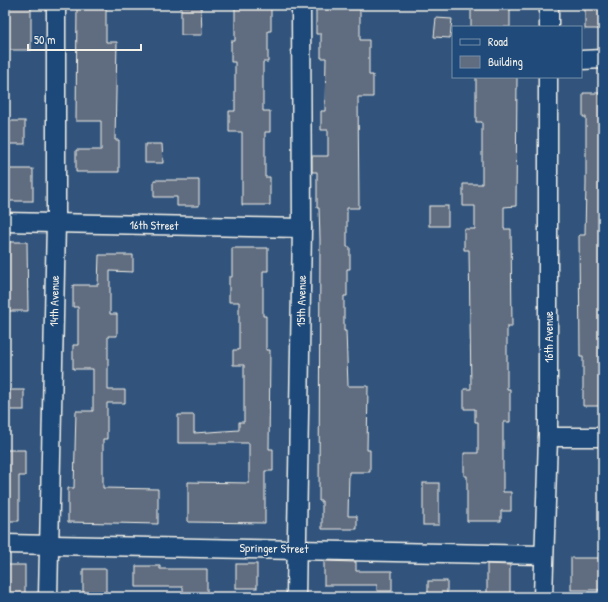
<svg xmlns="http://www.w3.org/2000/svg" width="608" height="602" font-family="'Patrick Hand',sans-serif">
<rect width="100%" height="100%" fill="#32547c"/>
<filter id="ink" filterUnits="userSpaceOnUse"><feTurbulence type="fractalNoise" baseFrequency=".025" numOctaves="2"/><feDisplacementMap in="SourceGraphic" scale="8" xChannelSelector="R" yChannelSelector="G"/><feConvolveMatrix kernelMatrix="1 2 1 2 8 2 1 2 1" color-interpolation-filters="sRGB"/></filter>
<g filter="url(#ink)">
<g fill="#606d80" stroke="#f4f1e8">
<rect x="471" y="5" width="39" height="22"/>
<rect x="585" y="5" width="18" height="24"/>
<rect x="7" y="6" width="24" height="44"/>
<polygon points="77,6 106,6 106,42 117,42 115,140 119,140 119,172 76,172 76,150 101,150 101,121 76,121"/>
<polygon points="181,6 201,6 202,35 181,35"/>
<polygon points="235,7 271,7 271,31 268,31 268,62 263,62 263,111 270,111 270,132 265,132 265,177 270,177 270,205 242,205 242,132 229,132 229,111 235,111 235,62 231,62 231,41 235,41"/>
<polygon points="316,7 360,7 360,40 369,40 369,75 373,75 373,97 358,97 359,208 347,208 347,247 350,247 350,269 347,269 347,296 344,296 344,331 346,331 348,386 368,386 367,450 370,450 370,472 349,472 348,516 357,516 357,529 322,529 322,501 319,501 320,239 319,208 317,208 317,172 312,172 312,156 328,156 328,130 321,130 321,111 325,111 326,58 321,58 321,34 316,34"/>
<polygon points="436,18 452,19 450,38 434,37"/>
<polygon points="476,77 517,77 516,206 504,207 504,229 511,229 512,327 507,327 507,389 510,389 510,422 503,422 503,492 511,492 511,511 501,511 501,521 467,521 467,476 464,476 464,453 478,453 478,422 475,422 475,409 464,409 464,389 471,389 469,250 464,250 464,229 475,229 475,206 463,206 463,184 482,184 482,122 476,122"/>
<polygon points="583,93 603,93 603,406 583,406 583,357 580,357 579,235 585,235 586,184 586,117 583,117"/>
<rect x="5" y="121" width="20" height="23"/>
<polygon points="145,144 162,144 163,163 145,163"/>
<rect x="5" y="169" width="28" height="32"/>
<polygon points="154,180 199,180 199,206 177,206 177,197 154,197"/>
<rect x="429" y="206" width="19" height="20"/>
<polygon points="5,242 27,242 28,311 5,311"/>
<polygon points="232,248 268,248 268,271 263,271 263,316 266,316 266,350 270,350 269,449 273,449 273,471 265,471 265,523 188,522 188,482 249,483 249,443 178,443 178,415 194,415 194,433 239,430 239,422 244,422 244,365 233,365 233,350 239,350 239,302 229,302 229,277 232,277"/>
<polygon points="99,255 133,255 133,272 110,271 110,314 117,314 117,336 108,336 108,390 125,390 125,403 107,403 107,439 103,439 103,488 158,489 158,524 68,522 68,488 74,488 76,411 93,411 93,369 73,369 73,345 78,345 78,307 73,307 73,285 98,285"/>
<rect x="5" y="390" width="19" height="20"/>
<polygon points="5,450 25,450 25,476 19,476 19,521 5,521"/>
<rect x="423" y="483" width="16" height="42"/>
<rect x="571" y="558" width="32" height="32"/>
<polygon points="324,561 356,562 356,571 392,571 392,591 377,591 377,585 324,585"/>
<rect x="236" y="564" width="21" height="24"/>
<polygon points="487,564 510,565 510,595 487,595"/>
<rect x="5" y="565" width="20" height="32"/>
<polygon points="136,566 160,566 160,569 207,569 207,593 183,593 183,587 136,587"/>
<rect x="83" y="569" width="23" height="25"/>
<rect x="428" y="581" width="19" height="16"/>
</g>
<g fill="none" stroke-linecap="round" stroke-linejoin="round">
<g stroke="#f4f1e8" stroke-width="21">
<g id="street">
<polyline points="549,27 549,5"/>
<polyline points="581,60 603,59"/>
<polyline points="5,222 302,228"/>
<polyline points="548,437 603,437"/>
<polyline points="5,544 543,555"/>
<polyline points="48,597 56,223 56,5"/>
<polyline points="296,597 302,228 301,5"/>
<polyline points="543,597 548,437 548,77"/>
</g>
</g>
<use href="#street" stroke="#1f4a7a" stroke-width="18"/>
</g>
</g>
<g text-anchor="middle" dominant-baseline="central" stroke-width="3" stroke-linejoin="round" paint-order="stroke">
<g font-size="12" fill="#f4f1e8" stroke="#1f4a7a">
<text transform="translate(154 225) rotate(1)">16th Street</text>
<text transform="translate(54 301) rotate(-89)">14th Avenue</text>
<text transform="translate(301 301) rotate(-89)">15th Avenue</text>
<text transform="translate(548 337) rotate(-90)">16th Avenue</text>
<text transform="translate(274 548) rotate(1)">Springer Street</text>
</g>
</g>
<rect width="608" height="602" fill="none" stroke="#1f4a7a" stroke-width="20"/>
<rect x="10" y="10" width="588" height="582" fill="none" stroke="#f4f1e8" stroke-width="1.5" filter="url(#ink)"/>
<rect x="452" y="26" width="130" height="52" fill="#1f4a7a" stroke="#748da6"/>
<rect x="460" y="39" width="20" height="6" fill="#1f4a7a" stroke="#748da6"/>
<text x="488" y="46" font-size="12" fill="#f4f1e8">Road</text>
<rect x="460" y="56" width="20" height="12" fill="#606d80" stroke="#748da6"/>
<text x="488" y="66" font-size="12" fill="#f4f1e8">Building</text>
<path d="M28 44v6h113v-6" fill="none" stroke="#f4f1e8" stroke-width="2"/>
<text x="34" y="44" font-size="12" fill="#f4f1e8" stroke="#1f4a7a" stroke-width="3" paint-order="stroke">50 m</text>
</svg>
